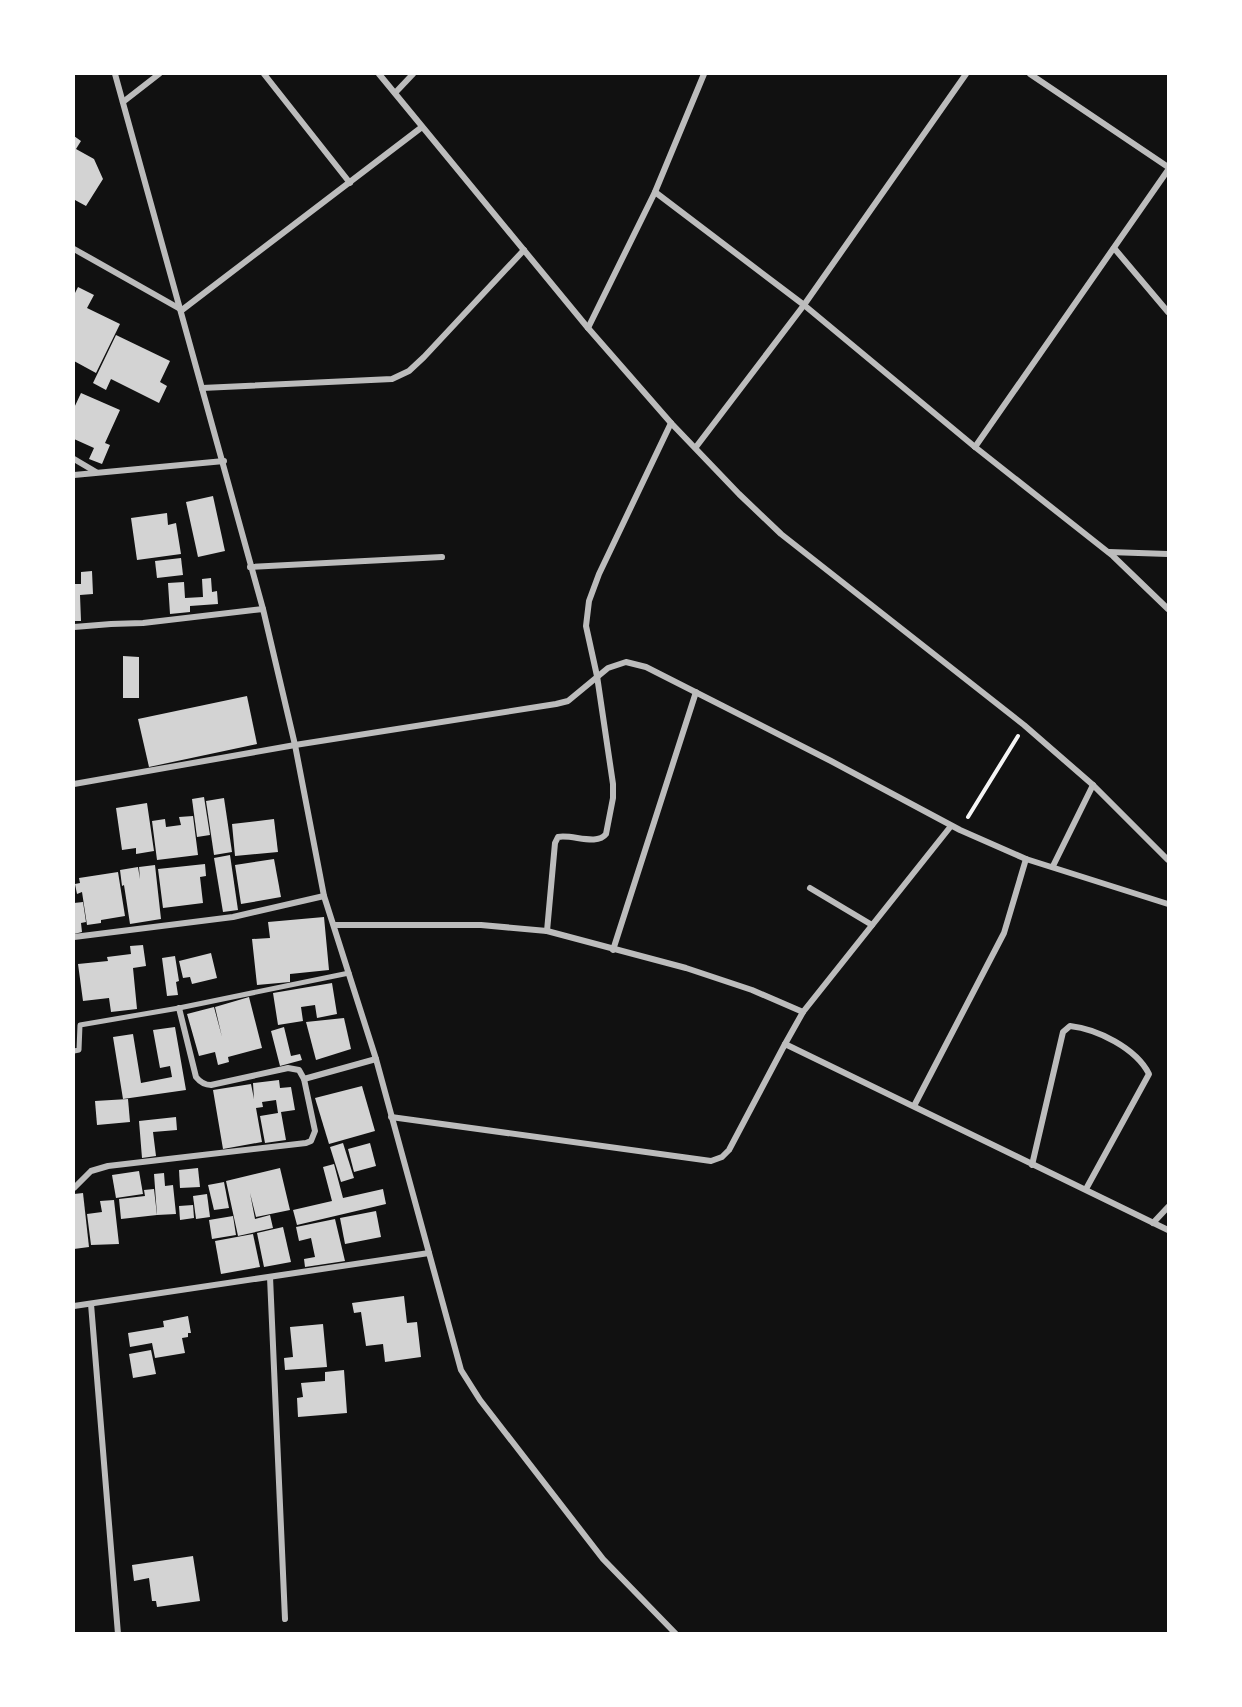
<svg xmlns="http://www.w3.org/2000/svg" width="1242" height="1707" font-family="'Source Sans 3',sans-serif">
<rect width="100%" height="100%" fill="#111"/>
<g fill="#d3d3d3">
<polygon points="74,136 81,141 76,149 94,159 103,179 86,206 75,200 74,202"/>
<polygon points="78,287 94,295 87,308 120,324 96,373 74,361 74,295"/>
<polygon points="116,335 170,361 160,382 167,386 159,403 111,379 106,390 93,383"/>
<polygon points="81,393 120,410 105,443 110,445 102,464 89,459 94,448 74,439 74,408"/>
<polygon points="213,496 225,551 198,557 186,502"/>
<polygon points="167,513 168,525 176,523 181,554 137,560 131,518"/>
<polygon points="181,558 183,575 157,578 155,561"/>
<polygon points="92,571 93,594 80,595 81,621 74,621 74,584 81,584 81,572"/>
<polygon points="211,578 212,592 217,591 218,604 190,606 190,612 170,614 168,583 184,582 185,598 203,597 202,579"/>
<polygon points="123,656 139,657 139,698 123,698"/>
<polygon points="247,696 257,744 149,767 138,719"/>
<polygon points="204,797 210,835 197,837 192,799"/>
<polygon points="224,798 232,852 214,855 206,801"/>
<polygon points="147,803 154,851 136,854 136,848 122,850 116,808"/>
<polygon points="193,816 198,855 157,860 152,821 165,819 166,827 181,825 179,817"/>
<polygon points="274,819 278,852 235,856 232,824"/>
<polygon points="230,855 238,910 223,912 214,858"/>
<polygon points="274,859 281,897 241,904 235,865"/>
<polygon points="205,864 206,876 200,877 203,903 163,908 158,869"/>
<polygon points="155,865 161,919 130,924 124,885 122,886 120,870 138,867 140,879 139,867"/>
<polygon points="118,872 125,916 101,920 101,923 87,925 82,892 77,894 75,884 80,883 79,878"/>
<polygon points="83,902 86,922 81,923 82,932 74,934 74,903"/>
<polygon points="324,917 329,970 290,974 290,982 257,985 252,939 270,938 268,922"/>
<polygon points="143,945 146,966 133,968 137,1009 111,1012 109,998 83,1001 78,964 108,961 107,957 131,954 130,946"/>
<polygon points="211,953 217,978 192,984 190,977 183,978 179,961"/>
<polygon points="175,956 179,981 176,982 178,995 167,996 162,958"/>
<polygon points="332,983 337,1014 317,1018 315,1005 301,1007 303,1021 278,1025 273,993"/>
<polygon points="249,997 262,1048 228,1057 229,1062 218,1065 215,1052 199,1056 187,1014 214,1007 222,1037 215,1007"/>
<polygon points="344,1018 351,1049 316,1060 306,1022"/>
<polygon points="175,1027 186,1090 123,1099 113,1037 133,1034 141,1083 172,1077 170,1066 160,1068 153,1030"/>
<polygon points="284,1027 291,1056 300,1054 302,1060 280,1066 271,1031"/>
<polygon points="279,1080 280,1088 291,1087 295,1110 281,1112 286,1140 265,1143 260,1116 278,1113 276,1100 262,1102 263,1107 256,1108 262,1142 223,1149 213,1090 251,1084 254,1099 253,1083"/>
<polygon points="362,1086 375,1131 329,1144 315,1098"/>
<polygon points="128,1099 130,1122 97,1125 95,1101"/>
<polygon points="176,1117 177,1130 153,1132 156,1156 142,1158 139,1121"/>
<polygon points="343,1143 354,1178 341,1182 330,1147"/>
<polygon points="370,1143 376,1166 354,1172 348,1149"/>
<polygon points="334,1164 343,1198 383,1189 386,1204 297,1225 293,1210 332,1201 323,1167"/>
<polygon points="198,1168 200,1187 180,1188 179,1170"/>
<polygon points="280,1168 290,1210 256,1217 250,1193 255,1219 270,1215 273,1228 238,1236 226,1181"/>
<polygon points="139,1171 143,1194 116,1198 112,1175"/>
<polygon points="164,1173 165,1186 173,1185 176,1214 157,1215 154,1174"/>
<polygon points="224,1182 229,1208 214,1210 208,1185"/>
<polygon points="154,1189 157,1215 121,1219 119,1199 145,1196 144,1190"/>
<polygon points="83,1193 89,1247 74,1249 74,1194"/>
<polygon points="207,1194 210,1217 196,1219 193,1196"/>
<polygon points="114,1200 119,1244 91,1245 87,1214 102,1212 100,1201"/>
<polygon points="193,1205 194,1218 180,1220 179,1206"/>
<polygon points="376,1211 381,1237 345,1244 340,1218"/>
<polygon points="233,1216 236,1235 212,1239 209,1220"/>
<polygon points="335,1219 345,1261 305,1267 304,1259 315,1257 311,1238 299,1241 296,1227"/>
<polygon points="283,1227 291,1262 264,1267 257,1233"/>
<polygon points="253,1234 260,1267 221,1274 215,1241"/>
<polygon points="404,1296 407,1323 417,1322 421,1357 385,1362 383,1344 366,1346 361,1312 354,1313 352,1303"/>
<polygon points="188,1316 191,1333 188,1333 188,1337 182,1338 185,1353 155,1358 152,1343 130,1347 128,1333 164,1327 163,1321"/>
<polygon points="323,1324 327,1367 285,1370 284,1358 293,1357 290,1327"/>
<polygon points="151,1350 156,1374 133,1378 129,1354"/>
<polygon points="344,1370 347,1413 298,1417 297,1398 303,1397 301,1383 325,1381 325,1372"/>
<polygon points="193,1556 200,1601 157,1607 156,1601 152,1601 149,1578 134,1581 132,1565"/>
</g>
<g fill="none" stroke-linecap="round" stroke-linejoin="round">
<polyline stroke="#f5f5f5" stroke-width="4" points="968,817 1018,736"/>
<polyline stroke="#bcbcbc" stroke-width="5" points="74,1051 79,1050 80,1025 179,1008 349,973"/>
<g stroke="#bcbcbc" stroke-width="6">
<polyline points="115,74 263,609 295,745 324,896 376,1059 461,1370 480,1400 603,1559 676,1634"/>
<polyline points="264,74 350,183"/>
<polyline points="379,74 588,328 671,423 739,494 781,534 1024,725 1093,785 1168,860"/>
<polyline points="1030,74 1168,167"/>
<polyline points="395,93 413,74"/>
<polyline points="123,102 159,74"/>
<polyline points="655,192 804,305 975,447 1113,556 1168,609"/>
<polyline points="1114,248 1168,312"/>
<polyline points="74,249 182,310 422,127"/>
<polyline points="588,328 655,192 704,74"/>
<polyline points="202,388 392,379 409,371 424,357 524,250"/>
<polyline points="696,447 804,305 966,74"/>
<polyline points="975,447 1168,170"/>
<polyline points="74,459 96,472"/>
<polyline points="74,475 224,461"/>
<polyline points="1109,552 1168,554"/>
<polyline points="250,567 442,557"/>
<polyline points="74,627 111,624 143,623 263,609"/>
<polyline points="74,784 295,745 556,704 568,701 608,668 626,662 646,667 831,761 960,830 1026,859 1168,904"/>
<polyline points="1053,866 1093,785"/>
<polyline points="810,888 872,925"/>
<polyline points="334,925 481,925 547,931 686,968 752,990 803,1012"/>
<path d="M547,931L555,843L558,837C572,834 597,846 606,834L613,798V784L597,676L586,626L589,601L599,574L671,423"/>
<polyline points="74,937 233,917 324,896"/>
<polyline points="613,950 696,692"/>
<path d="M179,1008L196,1077C200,1082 204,1085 211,1085L288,1068L299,1070L304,1079"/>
<polyline points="785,1044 803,1012 951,826"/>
<polyline points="914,1106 1004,933 1026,859"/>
<polyline points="391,1117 711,1161 722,1157 729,1150 785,1044 1168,1230"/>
<path d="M1032,1165L1063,1032L1070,1026C1097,1029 1136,1048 1149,1074L1086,1189"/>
<polyline points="74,1188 91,1171 108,1166 306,1143 311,1141 315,1131 304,1079 376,1059"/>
<polyline points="1153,1223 1168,1207"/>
<polyline points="270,1277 285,1619"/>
<polyline points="91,1304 118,1634"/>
<polyline points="74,1306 429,1253"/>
</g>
</g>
<rect width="1242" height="1707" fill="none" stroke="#ffffff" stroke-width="150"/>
</svg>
